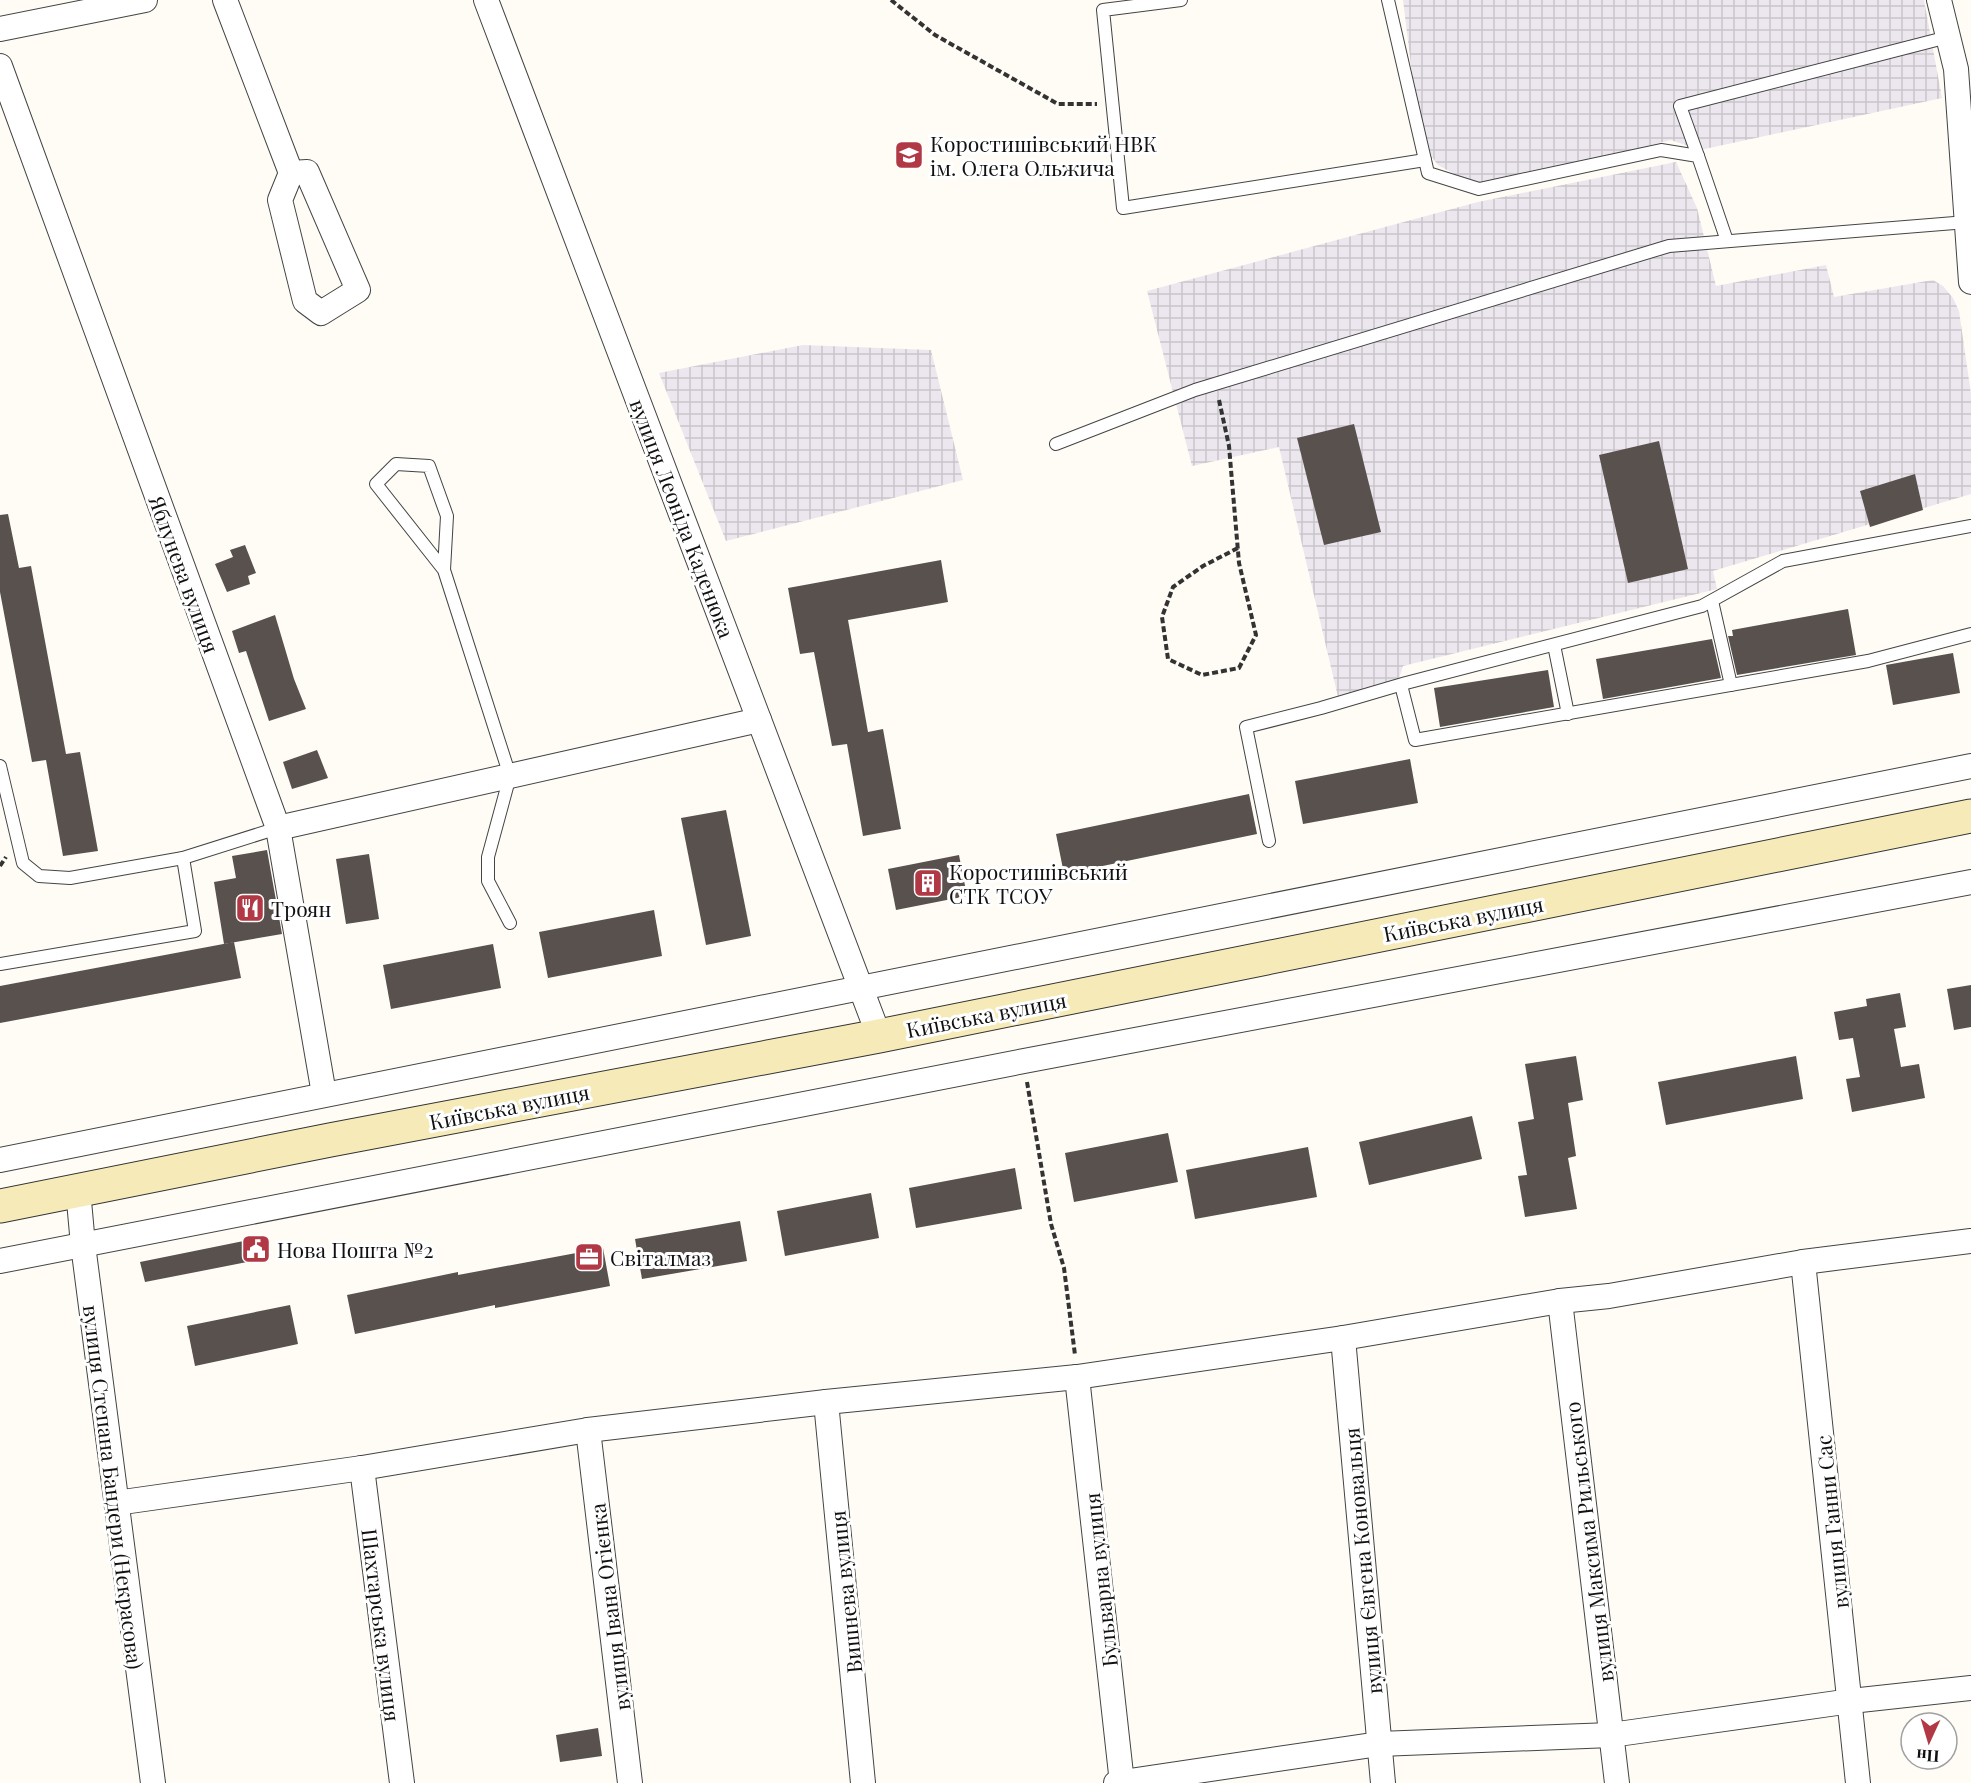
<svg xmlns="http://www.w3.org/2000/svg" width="1971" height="1783" font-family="'Playfair Display',serif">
<defs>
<pattern id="industrial-grid" width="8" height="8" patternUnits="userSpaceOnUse" patternTransform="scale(1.5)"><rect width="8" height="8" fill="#ece7ee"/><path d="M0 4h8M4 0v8" fill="none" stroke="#c9c5cb"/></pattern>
</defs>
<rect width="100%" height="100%" fill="#fefcf5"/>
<g fill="url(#industrial-grid)">
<polygon points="1403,0 1924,0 1942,98 1700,150 1671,140 1496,184 1463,179 1438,165 1425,148 1418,123"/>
<polygon points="1676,162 1697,208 1716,286 1826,265 1834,297 1933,280 1943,286 1953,298 1959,311 1971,394 1971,494 1713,571 1717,589 1403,666 1396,688 1338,697 1279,447 1192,466 1147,291 1478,202"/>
<polygon points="803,345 931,350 963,480 726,541 659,373"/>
</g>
<g fill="#58514e">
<polygon points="1354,424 1381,532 1324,545 1297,438"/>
<polygon points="1659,441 1688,569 1628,583 1599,455"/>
<polygon points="1915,474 1923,510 1870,527 1860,491"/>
<polygon points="8,514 19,568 31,566 66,754 80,752 98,851 63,856 46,760 32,762 0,592 0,515"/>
<polygon points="245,545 256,573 248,576 250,584 227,592 215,564 233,557 230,550"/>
<polygon points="941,560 948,602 848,620 868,732 883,729 901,829 863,836 847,744 832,746 814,652 800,654 788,588"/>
<polygon points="1848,609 1856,655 1737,675 1728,636 1733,636 1732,630"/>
<polygon points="275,615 294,679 306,709 269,721 246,651 239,653 232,631"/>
<polygon points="1712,639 1721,678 1603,699 1596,659"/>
<polygon points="1953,653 1960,693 1893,705 1886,665"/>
<polygon points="1548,670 1554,707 1440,727 1434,688"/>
<polygon points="317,750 328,778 292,789 283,762"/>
<polygon points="1410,759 1418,803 1303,824 1295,781"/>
<polygon points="1249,794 1257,834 1064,874 1056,834"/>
<polygon points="726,810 751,936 706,945 681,818"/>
<polygon points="267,850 282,934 224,944 214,882 236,878 232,856"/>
<polygon points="369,854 379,919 346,924 336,859"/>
<polygon points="959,855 967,896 896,910 888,869"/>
<polygon points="654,910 662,956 548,978 539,932"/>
<polygon points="234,942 241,978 0,1023 0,986"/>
<polygon points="493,944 501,988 391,1009 383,965"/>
<polygon points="1971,985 1971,1027 1954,1030 1947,989"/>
<polygon points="1900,993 1906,1027 1894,1029 1901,1067 1919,1064 1925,1098 1852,1112 1846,1079 1860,1077 1853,1038 1839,1040 1834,1012 1867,1006 1866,999"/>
<polygon points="1576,1056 1583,1100 1568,1103 1576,1156 1568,1158 1577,1209 1525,1217 1518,1176 1527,1175 1518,1122 1534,1119 1525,1064"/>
<polygon points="1796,1056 1803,1099 1666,1125 1658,1082"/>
<polygon points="1472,1116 1482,1159 1369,1185 1359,1142"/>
<polygon points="1168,1133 1178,1182 1074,1202 1065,1153"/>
<polygon points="1308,1147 1317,1197 1195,1219 1186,1170"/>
<polygon points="1015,1168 1022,1209 916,1228 909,1188"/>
<polygon points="871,1193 879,1238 785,1256 777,1211"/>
<polygon points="740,1221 747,1261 642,1279 635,1239"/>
<polygon points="264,1237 268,1258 145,1282 140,1262"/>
<polygon points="603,1248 610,1286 495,1308 495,1305 355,1334 347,1295 458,1272 458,1275"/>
<polygon points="290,1305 298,1344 195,1366 187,1326"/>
<polygon points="598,1728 602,1756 560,1762 556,1735"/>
</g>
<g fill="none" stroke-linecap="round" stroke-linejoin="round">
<g stroke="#444" stroke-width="14">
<g id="lane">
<polyline points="1181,0 1103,10 1123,208 1425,160"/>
<polyline points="1388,0 1428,173 1479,189 1661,150 1698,156 1727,241"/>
<polyline points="1698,156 1680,106 1948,37"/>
<polyline points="1056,444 1195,390 1669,246 1967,222"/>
<polyline points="444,570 447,516 429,466 396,464 376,484 444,570 510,776 488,857 488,881 510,923"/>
<polyline points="1712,601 1731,685"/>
<polyline points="1554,645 1568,714"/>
<polyline points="1401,685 1415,740 1868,661 1971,634"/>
<polyline points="0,766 23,863 39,876 70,878 183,858 278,828"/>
<polyline points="1269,841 1246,727 1321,708 1406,683 1702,606 1783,561 1971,526"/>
<polyline points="0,964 195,931 183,858"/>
</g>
</g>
<g stroke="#444" stroke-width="26">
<g id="street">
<polyline points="225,0 291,173 280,200 305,301 321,313 358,290 307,172 291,173"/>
<polyline points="486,0 879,1036"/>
<polyline points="1939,0 1956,69 1971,282"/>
<polyline points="0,29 145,0"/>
<polyline points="0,66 278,828 324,1094"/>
<polyline points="278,828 759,720"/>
<polyline points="0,1160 1971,766"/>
<polyline points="78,1190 83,1245 153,1783"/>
<polyline points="0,1261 1024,1061 1971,882"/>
<polyline points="1803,1262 1858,1783"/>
<polyline points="1560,1301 1617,1783"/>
<polyline points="1343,1338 1383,1783"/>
<polyline points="1077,1377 1122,1783"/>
<polyline points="826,1402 863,1783"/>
<polyline points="588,1430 630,1783"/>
<polyline points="362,1468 402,1783"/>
<polyline points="116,1503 362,1468 588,1430 826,1402 1077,1377 1343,1338 1560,1301 1609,1296 1803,1262 1971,1241"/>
<polyline points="1116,1783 1379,1744 1611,1735 1851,1701 1971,1688"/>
</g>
</g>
<g stroke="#333" stroke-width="35">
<polyline id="secondary" points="0,1206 330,1140 879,1036 1971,816"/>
</g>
<g stroke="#333" stroke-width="4" stroke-dasharray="6 3" stroke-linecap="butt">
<polyline points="891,0 935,35 1058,104 1097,104"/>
<polyline points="1219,400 1229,446 1239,563 1256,635 1239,668 1202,675 1168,659 1162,617 1173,587 1203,566 1238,548"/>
<polyline points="0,866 6,857"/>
<polyline points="1027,1082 1051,1224 1064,1268 1075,1355"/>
</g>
<use href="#lane" stroke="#fff" stroke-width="12"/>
<use href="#street" stroke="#fff" stroke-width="24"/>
<use href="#secondary" stroke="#f6ebb8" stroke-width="33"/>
</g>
<defs>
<g id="school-square" transform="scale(1.5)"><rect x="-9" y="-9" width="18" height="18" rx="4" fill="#b13845" stroke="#fff"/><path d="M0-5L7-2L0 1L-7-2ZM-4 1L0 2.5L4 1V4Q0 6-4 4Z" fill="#fff"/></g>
<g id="building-square" transform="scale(1.5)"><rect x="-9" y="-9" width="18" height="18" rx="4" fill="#b13845" stroke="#fff"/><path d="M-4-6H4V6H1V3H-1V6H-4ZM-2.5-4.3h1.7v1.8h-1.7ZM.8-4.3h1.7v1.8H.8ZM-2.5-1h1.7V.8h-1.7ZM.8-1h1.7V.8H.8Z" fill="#fff"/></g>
<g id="restaurant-square" transform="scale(1.5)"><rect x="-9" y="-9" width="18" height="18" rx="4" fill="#b13845" stroke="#fff"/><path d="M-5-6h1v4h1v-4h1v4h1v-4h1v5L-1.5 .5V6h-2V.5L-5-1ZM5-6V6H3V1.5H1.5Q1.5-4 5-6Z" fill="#fff"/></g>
<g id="civic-square" transform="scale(1.5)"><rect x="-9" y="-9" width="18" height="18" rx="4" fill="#b13845" stroke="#fff"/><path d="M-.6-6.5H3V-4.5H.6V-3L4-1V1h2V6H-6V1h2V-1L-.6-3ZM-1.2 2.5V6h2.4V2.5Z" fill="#fff"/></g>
<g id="office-square" transform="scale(1.5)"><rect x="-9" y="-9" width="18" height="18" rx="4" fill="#b13845" stroke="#fff"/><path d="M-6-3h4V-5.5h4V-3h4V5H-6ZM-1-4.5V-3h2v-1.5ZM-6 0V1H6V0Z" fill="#fff"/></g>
</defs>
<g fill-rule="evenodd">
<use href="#school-square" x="909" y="155"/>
<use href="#building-square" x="928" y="883"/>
<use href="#restaurant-square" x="250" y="908"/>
<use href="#civic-square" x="256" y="1249"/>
<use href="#office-square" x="589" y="1257"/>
</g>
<g text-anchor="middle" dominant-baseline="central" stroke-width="6" stroke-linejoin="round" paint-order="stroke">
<g font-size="21" fill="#111" stroke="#fff" text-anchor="start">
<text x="930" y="143">Коростишівський НВК<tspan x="930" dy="24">ім. Олега Ольжича</tspan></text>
<text x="949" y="871">Коростишівський<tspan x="949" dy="24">СТК ТСОУ</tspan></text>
<text x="271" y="908">Троян</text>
<text x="277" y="1249">Нова Пошта №2</text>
<text x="610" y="1257">Світалмаз</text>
</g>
<g font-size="21" fill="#111" stroke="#fff">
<text transform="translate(683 518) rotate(69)">вулиця Леоніда Каденюка</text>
<text transform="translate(185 574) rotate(70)">Яблунева вулиця</text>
<text transform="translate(1463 918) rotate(-11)">Київська вулиця</text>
<text transform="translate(986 1014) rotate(-11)">Київська вулиця</text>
<text transform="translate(509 1106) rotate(-11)">Київська вулиця</text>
<text transform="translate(114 1487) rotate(83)">вулиця Степана Бандери (Некрасова)</text>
<text transform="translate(1831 1522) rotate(-96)">вулиця Ганни Сас</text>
<text transform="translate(1588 1542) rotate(-97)">вулиця Максима Рильського</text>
<text transform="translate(1362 1561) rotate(-95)">вулиця Євгена Коновальця</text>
<text transform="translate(1100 1580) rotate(-96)">Бульварна вулиця</text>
<text transform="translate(845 1592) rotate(-96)">Вишнева вулиця</text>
<text transform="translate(609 1607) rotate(-97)">вулиця Івана Огієнка</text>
<text transform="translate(382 1625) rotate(83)">Шахтарська вулиця</text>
</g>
</g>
<g transform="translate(1929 1741) rotate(184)"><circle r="28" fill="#ffffff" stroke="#a0a0a0" stroke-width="1.5"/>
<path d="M0-4.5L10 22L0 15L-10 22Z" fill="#b13845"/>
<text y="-9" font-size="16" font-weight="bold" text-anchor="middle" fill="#111111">Пн</text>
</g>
</svg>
